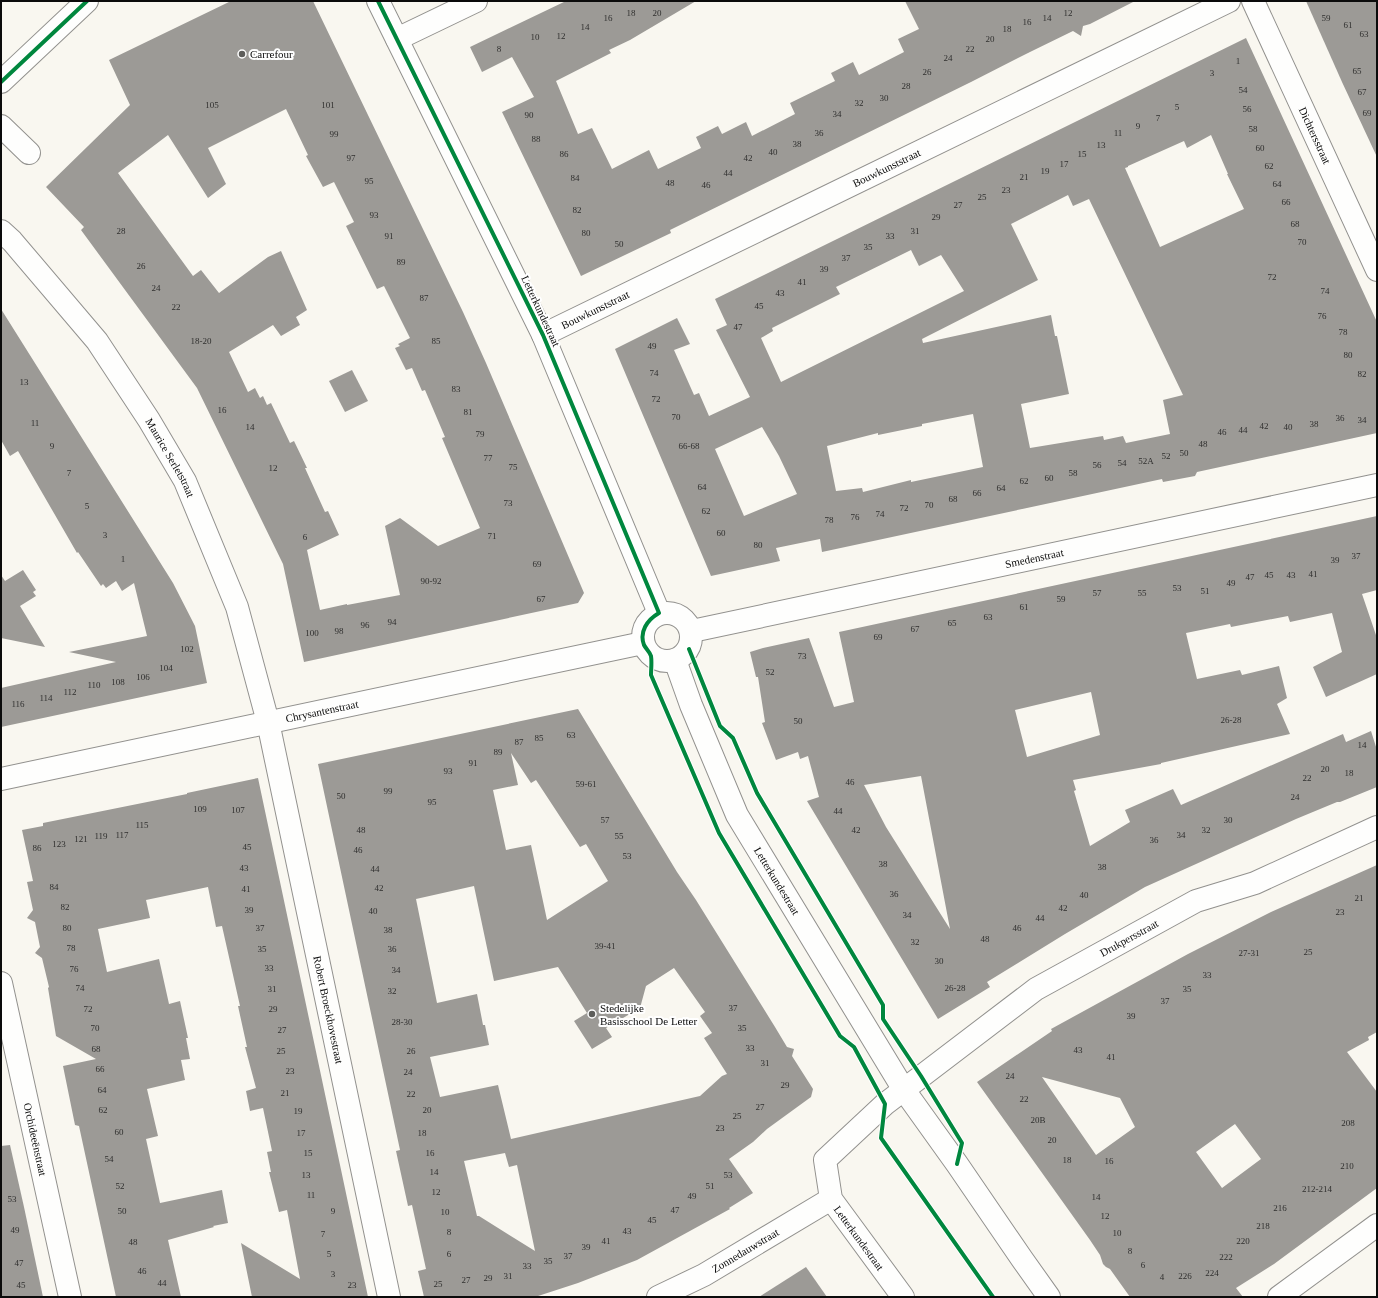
<svg xmlns="http://www.w3.org/2000/svg" width="1378" height="1298" font-family="'Times New Roman',serif">
<rect width="100%" height="100%" fill="#f9f7f0"/>
<g fill="#9c9a96" fill-rule="evenodd">
<path d="M231,1H313L463,312L486,363L584,593L578,603L304,662L283,564L197,388L81,230L84,227L46,187L130,105L109,60ZM286,109L308,155L306,156L323,187L334,182L354,222L346,226L377,289L384,286L410,338L398,344L400,346L395,348L406,370L412,368L422,391L425,390L445,437L442,438L480,528L438,546L400,518L385,526L400,595L347,605V604L320,610L307,550L339,535L328,511L325,512L305,468H307L294,441L290,443L271,403L267,405L263,396L260,398L255,388L248,392L229,352L273,325L281,336L300,325L296,317L307,310L281,251L268,257L219,293L201,270L193,276L118,173L168,135L208,198L226,184L208,148Z"/>
<polygon points="566,1 696,1 630,40 609,50 611,53 556,81 578,134 592,128 612,169 649,150 658,169 701,148 696,137 718,126 722,134 746,122 752,136 795,114 790,103 835,81 831,73 853,62 859,75 904,52 898,39 919,29 905,1 1135,1 1090,24 1083,26 1081,36 1073,31 1030,52 971,82 670,230 671,233 581,276 502,112 534,97 512,57 482,72 470,47"/>
<polygon points="1306,1 1377,1 1377,157 1342,82"/>
<path d="M1246,38L1377,322V433L1197,472L1195,476L1163,482L1162,479L822,552L820,539L776,548L780,561L711,576L615,349L677,318L690,344L674,350L694,395L699,393L709,416L750,397L716,330L727,325L715,299ZM1211,135L1228,174H1227L1244,209L1160,247L1125,168L1128,167V166L1184,141L1187,148ZM1068,195L1073,206L1089,199L1183,395L1163,400L1170,434L1126,443L1123,436L1104,440L1103,436L1030,448L1021,404L1069,394L1057,336H1055L1051,315L923,343L922,339L1038,280L1011,224ZM911,250L919,266L941,255L964,291L781,382L761,338L773,331L772,328L840,294L836,287ZM973,414L983,467L911,482V480L863,492L862,488L836,491L827,446L878,433V435L922,426V424ZM762,427L779,456L797,494L744,516L715,449Z"/>
<polygon points="1,309 173,583 195,626 207,683 1,727 1,688 116,662 69,652 147,636 134,583 122,591 116,581 106,588 103,584 101,586 78,552 77,553 18,451 10,456 1,440"/>
<polygon points="352,370 368,401 345,412 329,381"/>
<path d="M1377,516V590L1362,594L1377,638V674L1326,697L1313,667L1342,652L1332,613L1290,622L1288,616L1231,627L1230,624L1186,633L1197,679L1240,670L1242,675L1279,666L1287,698L1277,704L1290,734L1161,763V764L1073,780L1076,790L1074,791L1090,846L1130,822L1125,810L1173,789L1181,805L1343,734L1346,742L1371,731L1377,750V787L1340,802H1337L1296,819L1145,887L1065,934L987,982L990,987L938,1019L807,801L819,797L808,756L800,759L798,752L776,760L762,723L765,722L758,677H756L750,652L763,648L809,638L834,707L854,702L839,632ZM1091,692L1100,735L1027,757L1015,710ZM921,776L950,929L886,827L864,785Z"/>
<polygon points="23,570 36,590 33,592 36,596 20,606 45,647 1,638 1,575 5,581"/>
<path d="M578,709L677,872L696,900L775,1027L787,1047L794,1049L792,1056L813,1089L811,1097L767,1129L753,1142L729,1159L753,1193L729,1208L730,1209L637,1260L578,1283L535,1297H424L418,1271L426,1269L412,1205L408,1206L396,1151L400,1150L318,764ZM511,753L531,783L536,780L580,847L586,844L608,881L547,920L531,845L506,850L493,790L518,785ZM474,886L494,981L558,967L587,1013L574,1021L592,1049L612,1037L606,1028L640,1008L646,986L674,968L705,1012L700,1016L712,1033L704,1038L727,1074L722,1076L700,1096L511,1139L498,1085L440,1097L430,1057L489,1045L485,1025H483L477,994L437,1003L416,899ZM505,1153L509,1167L517,1165L535,1251L479,1216H477L464,1161Z"/>
<polygon points="258,778 368,1297 252,1297 241,1243 300,1279 287,1210 279,1212 269,1172 271,1172 267,1152 272,1151 263,1108 250,1111 246,1091 256,1088 245,1047 247,1047 238,1006 240,1006 222,926 216,927 208,887 146,900 150,918 98,929 107,972 159,959 169,1004 180,1001 188,1038 186,1038 190,1059 181,1060 185,1080 147,1089 158,1136 146,1139 160,1203 222,1190 228,1223 213,1226 214,1227 168,1240 181,1297 116,1297 79,1126 75,1125 63,1066 96,1059 56,1036 48,988 49,987 42,958 35,953 40,947 35,922 27,918 33,910 27,882 33,881 22,830 43,826 43,823 187,794 187,793"/>
<path d="M1377,865V1032L1368,1037L1369,1040L1347,1052L1377,1092V1188L1274,1264L1236,1288L1243,1297H1130L1110,1269L1106,1267L1103,1264L1100,1255L1090,1240L977,1082L1052,1031L1051,1029L1188,954L1271,912ZM1042,1077L1120,1098L1135,1127L1096,1155ZM1235,1124L1261,1159L1222,1188L1196,1152Z"/>
<polygon points="10,1145 24,1207 43,1297 1,1297 1,1146"/>
<polygon points="806,1267 827,1297 759,1297"/>
</g>
<g fill="none" stroke-linecap="round" stroke-linejoin="round">
<g stroke="#92918e" stroke-width="24">
<g id="minor">
<polyline points="378,1 543,335 659,613"/>
<path id="s1" d="M1253,1L1377,270"/>
<polyline points="397,39 476,1"/>
<polyline points="1,82 87,1"/>
<polyline points="1,126 29,153"/>
<path id="s2" d="M1,231L12,241L97,341L149,420L185,481L237,607L268,722L389,1297"/>
<path id="s3" d="M543,335L1229,1"/>
<circle cx="667" cy="637" r="24"/>
<path id="s4" d="M692,631L1377,485"/>
<path id="s5" d="M675,660L691,705L737,815L904,1090L957,1164L1022,1259L1049,1297"/>
<path id="s6" d="M1,779L643,643"/>
<path id="s7" d="M1,983L70,1297"/>
<path id="s8" d="M658,1297L704,1275L831,1199"/>
<path id="s9" d="M903,1297L831,1199L825,1160L885,1104L1036,989L1196,901L1255,883L1377,827"/>
<polyline points="1279,1297 1377,1225"/>
</g>
</g>
<use href="#minor" stroke="#fefefd" stroke-width="22"/>
<g stroke="#fff" stroke-width="6">
<g id="cycleway">
<path d="M378,1L543,335L659,613C647,620 639,632 644,645C646,649 650,652 651,656C652,662 651,669 651,675L719,833L840,1036L854,1047L885,1104L881,1138L993,1297"/>
<polyline points="1,82 87,1"/>
<polyline points="689,649 720,726 733,738 757,793 883,1005 883,1019 921,1076 962,1143 957,1164"/>
</g>
</g>
<use href="#cycleway" stroke="#00873e" stroke-width="4"/>
</g>
<g fill="#5e5e5b" stroke="#fff" stroke-width="1.5">
<circle cx="242" cy="54" r="4"/>
<circle cx="592" cy="1014" r="4"/>
</g>
<g text-anchor="middle" dominant-baseline="central" stroke-width="4" stroke-linejoin="round" paint-order="stroke">
<g font-size="9" fill="#2f2f2e">
<text x="631" y="13">18</text>
<text x="657" y="13">20</text>
<text x="1068" y="13">12</text>
<text x="608" y="18">16</text>
<text x="1047" y="18">14</text>
<text x="1326" y="18">59</text>
<text x="1027" y="22">16</text>
<text x="1348" y="25">61</text>
<text x="585" y="27">14</text>
<text x="1007" y="29">18</text>
<text x="1364" y="34">63</text>
<text x="561" y="36">12</text>
<text x="535" y="37">10</text>
<text x="990" y="39">20</text>
<text x="499" y="49">8</text>
<text x="970" y="49">22</text>
<text x="948" y="58">24</text>
<text x="1238" y="61">1</text>
<text x="1357" y="71">65</text>
<text x="927" y="72">26</text>
<text x="1212" y="73">3</text>
<text x="906" y="86">28</text>
<text x="1243" y="90">54</text>
<text x="1362" y="92">67</text>
<text x="884" y="98">30</text>
<text x="859" y="103">32</text>
<text x="212" y="105">105</text>
<text x="328" y="105">101</text>
<text x="1177" y="107">5</text>
<text x="1247" y="109">56</text>
<text x="1367" y="113">69</text>
<text x="837" y="114">34</text>
<text x="529" y="115">90</text>
<text x="1158" y="118">7</text>
<text x="1138" y="126">9</text>
<text x="1253" y="129">58</text>
<text x="819" y="133">36</text>
<text x="1118" y="133">11</text>
<text x="334" y="134">99</text>
<text x="536" y="139">88</text>
<text x="797" y="144">38</text>
<text x="1101" y="145">13</text>
<text x="1260" y="148">60</text>
<text x="773" y="152">40</text>
<text x="564" y="154">86</text>
<text x="1082" y="154">15</text>
<text x="351" y="158">97</text>
<text x="748" y="158">42</text>
<text x="1064" y="164">17</text>
<text x="1269" y="166">62</text>
<text x="1045" y="171">19</text>
<text x="728" y="173">44</text>
<text x="1024" y="177">21</text>
<text x="575" y="178">84</text>
<text x="369" y="181">95</text>
<text x="670" y="183">48</text>
<text x="1277" y="184">64</text>
<text x="706" y="185">46</text>
<text x="1006" y="190">23</text>
<text x="982" y="197">25</text>
<text x="1286" y="202">66</text>
<text x="958" y="205">27</text>
<text x="577" y="210">82</text>
<text x="374" y="215">93</text>
<text x="936" y="217">29</text>
<text x="1295" y="224">68</text>
<text x="121" y="231">28</text>
<text x="915" y="231">31</text>
<text x="586" y="233">80</text>
<text x="389" y="236">91</text>
<text x="890" y="236">33</text>
<text x="1302" y="242">70</text>
<text x="619" y="244">50</text>
<text x="868" y="247">35</text>
<text x="846" y="258">37</text>
<text x="401" y="262">89</text>
<text x="141" y="266">26</text>
<text x="824" y="269">39</text>
<text x="1272" y="277">72</text>
<text x="802" y="282">41</text>
<text x="156" y="288">24</text>
<text x="1325" y="291">74</text>
<text x="780" y="293">43</text>
<text x="424" y="298">87</text>
<text x="759" y="306">45</text>
<text x="176" y="307">22</text>
<text x="1322" y="316">76</text>
<text x="738" y="327">47</text>
<text x="1343" y="332">78</text>
<text x="201" y="341">18-20</text>
<text x="436" y="341">85</text>
<text x="652" y="346">49</text>
<text x="1348" y="355">80</text>
<text x="654" y="373">74</text>
<text x="1362" y="374">82</text>
<text x="24" y="382">13</text>
<text x="456" y="389">83</text>
<text x="656" y="399">72</text>
<text x="222" y="410">16</text>
<text x="468" y="412">81</text>
<text x="676" y="417">70</text>
<text x="1340" y="418">36</text>
<text x="1362" y="420">34</text>
<text x="35" y="423">11</text>
<text x="1314" y="424">38</text>
<text x="1264" y="426">42</text>
<text x="250" y="427">14</text>
<text x="1288" y="427">40</text>
<text x="1243" y="430">44</text>
<text x="1222" y="432">46</text>
<text x="480" y="434">79</text>
<text x="1203" y="444">48</text>
<text x="52" y="446">9</text>
<text x="689" y="446">66-68</text>
<text x="1184" y="453">50</text>
<text x="1166" y="456">52</text>
<text x="488" y="458">77</text>
<text x="1146" y="461">52A</text>
<text x="1122" y="463">54</text>
<text x="1097" y="465">56</text>
<text x="513" y="467">75</text>
<text x="273" y="468">12</text>
<text x="69" y="473">7</text>
<text x="1073" y="473">58</text>
<text x="1049" y="478">60</text>
<text x="1024" y="481">62</text>
<text x="702" y="487">64</text>
<text x="1001" y="488">64</text>
<text x="977" y="493">66</text>
<text x="953" y="499">68</text>
<text x="508" y="503">73</text>
<text x="929" y="505">70</text>
<text x="87" y="506">5</text>
<text x="904" y="508">72</text>
<text x="706" y="511">62</text>
<text x="880" y="514">74</text>
<text x="855" y="517">76</text>
<text x="829" y="520">78</text>
<text x="721" y="533">60</text>
<text x="105" y="535">3</text>
<text x="492" y="536">71</text>
<text x="305" y="537">6</text>
<text x="758" y="545">80</text>
<text x="1356" y="556">37</text>
<text x="123" y="559">1</text>
<text x="1335" y="560">39</text>
<text x="537" y="564">69</text>
<text x="1313" y="574">41</text>
<text x="1269" y="575">45</text>
<text x="1291" y="575">43</text>
<text x="1250" y="577">47</text>
<text x="431" y="581">90-92</text>
<text x="1231" y="583">49</text>
<text x="1177" y="588">53</text>
<text x="1205" y="591">51</text>
<text x="1097" y="593">57</text>
<text x="1142" y="593">55</text>
<text x="541" y="599">67</text>
<text x="1061" y="599">59</text>
<text x="1024" y="607">61</text>
<text x="988" y="617">63</text>
<text x="392" y="622">94</text>
<text x="952" y="623">65</text>
<text x="365" y="625">96</text>
<text x="915" y="629">67</text>
<text x="339" y="631">98</text>
<text x="312" y="633">100</text>
<text x="878" y="637">69</text>
<text x="187" y="649">102</text>
<text x="802" y="656">73</text>
<text x="166" y="668">104</text>
<text x="770" y="672">52</text>
<text x="143" y="677">106</text>
<text x="118" y="682">108</text>
<text x="94" y="685">110</text>
<text x="70" y="692">112</text>
<text x="46" y="698">114</text>
<text x="18" y="704">116</text>
<text x="1231" y="720">26-28</text>
<text x="798" y="721">50</text>
<text x="571" y="735">63</text>
<text x="539" y="738">85</text>
<text x="519" y="742">87</text>
<text x="1362" y="745">14</text>
<text x="498" y="752">89</text>
<text x="473" y="763">91</text>
<text x="1325" y="769">20</text>
<text x="448" y="771">93</text>
<text x="1349" y="773">18</text>
<text x="1307" y="778">22</text>
<text x="850" y="782">46</text>
<text x="586" y="784">59-61</text>
<text x="388" y="791">99</text>
<text x="341" y="796">50</text>
<text x="1295" y="797">24</text>
<text x="432" y="802">95</text>
<text x="200" y="809">109</text>
<text x="238" y="810">107</text>
<text x="838" y="811">44</text>
<text x="605" y="820">57</text>
<text x="1228" y="820">30</text>
<text x="142" y="825">115</text>
<text x="361" y="830">48</text>
<text x="856" y="830">42</text>
<text x="1206" y="830">32</text>
<text x="122" y="835">117</text>
<text x="1181" y="835">34</text>
<text x="101" y="836">119</text>
<text x="619" y="836">55</text>
<text x="81" y="839">121</text>
<text x="1154" y="840">36</text>
<text x="59" y="844">123</text>
<text x="247" y="847">45</text>
<text x="37" y="848">86</text>
<text x="358" y="850">46</text>
<text x="627" y="856">53</text>
<text x="883" y="864">38</text>
<text x="1102" y="867">38</text>
<text x="244" y="868">43</text>
<text x="375" y="869">44</text>
<text x="54" y="887">84</text>
<text x="379" y="888">42</text>
<text x="246" y="889">41</text>
<text x="894" y="894">36</text>
<text x="1084" y="895">40</text>
<text x="1359" y="898">21</text>
<text x="65" y="907">82</text>
<text x="1063" y="908">42</text>
<text x="249" y="910">39</text>
<text x="373" y="911">40</text>
<text x="1340" y="912">23</text>
<text x="907" y="915">34</text>
<text x="1040" y="918">44</text>
<text x="67" y="928">80</text>
<text x="260" y="928">37</text>
<text x="1017" y="928">46</text>
<text x="388" y="930">38</text>
<text x="985" y="939">48</text>
<text x="915" y="942">32</text>
<text x="605" y="946">39-41</text>
<text x="71" y="948">78</text>
<text x="262" y="949">35</text>
<text x="392" y="949">36</text>
<text x="1308" y="952">25</text>
<text x="1249" y="953">27-31</text>
<text x="939" y="961">30</text>
<text x="269" y="968">33</text>
<text x="74" y="969">76</text>
<text x="396" y="970">34</text>
<text x="1207" y="975">33</text>
<text x="80" y="988">74</text>
<text x="955" y="988">26-28</text>
<text x="272" y="989">31</text>
<text x="1187" y="989">35</text>
<text x="392" y="991">32</text>
<text x="1165" y="1001">37</text>
<text x="733" y="1008">37</text>
<text x="88" y="1009">72</text>
<text x="273" y="1009">29</text>
<text x="1131" y="1016">39</text>
<text x="402" y="1022">28-30</text>
<text x="95" y="1028">70</text>
<text x="742" y="1028">35</text>
<text x="282" y="1030">27</text>
<text x="750" y="1048">33</text>
<text x="96" y="1049">68</text>
<text x="1078" y="1050">43</text>
<text x="281" y="1051">25</text>
<text x="411" y="1051">26</text>
<text x="1111" y="1057">41</text>
<text x="765" y="1063">31</text>
<text x="100" y="1069">66</text>
<text x="290" y="1071">23</text>
<text x="408" y="1072">24</text>
<text x="1010" y="1076">24</text>
<text x="785" y="1085">29</text>
<text x="102" y="1090">64</text>
<text x="285" y="1093">21</text>
<text x="411" y="1094">22</text>
<text x="1024" y="1099">22</text>
<text x="760" y="1107">27</text>
<text x="103" y="1110">62</text>
<text x="427" y="1110">20</text>
<text x="298" y="1111">19</text>
<text x="737" y="1116">25</text>
<text x="1038" y="1120">20B</text>
<text x="1348" y="1123">208</text>
<text x="720" y="1128">23</text>
<text x="119" y="1132">60</text>
<text x="301" y="1133">17</text>
<text x="422" y="1133">18</text>
<text x="1052" y="1140">20</text>
<text x="308" y="1153">15</text>
<text x="430" y="1153">16</text>
<text x="109" y="1159">54</text>
<text x="1067" y="1160">18</text>
<text x="1109" y="1161">16</text>
<text x="1347" y="1166">210</text>
<text x="434" y="1172">14</text>
<text x="306" y="1175">13</text>
<text x="728" y="1175">53</text>
<text x="120" y="1186">52</text>
<text x="710" y="1186">51</text>
<text x="1317" y="1189">212-214</text>
<text x="436" y="1192">12</text>
<text x="311" y="1195">11</text>
<text x="692" y="1196">49</text>
<text x="1096" y="1197">14</text>
<text x="12" y="1199">53</text>
<text x="1280" y="1208">216</text>
<text x="675" y="1210">47</text>
<text x="122" y="1211">50</text>
<text x="333" y="1211">9</text>
<text x="445" y="1212">10</text>
<text x="1105" y="1216">12</text>
<text x="652" y="1220">45</text>
<text x="1263" y="1226">218</text>
<text x="15" y="1230">49</text>
<text x="627" y="1231">43</text>
<text x="449" y="1232">8</text>
<text x="1117" y="1233">10</text>
<text x="323" y="1234">7</text>
<text x="606" y="1241">41</text>
<text x="1243" y="1241">220</text>
<text x="133" y="1242">48</text>
<text x="586" y="1247">39</text>
<text x="1130" y="1251">8</text>
<text x="329" y="1254">5</text>
<text x="449" y="1254">6</text>
<text x="568" y="1256">37</text>
<text x="1226" y="1257">222</text>
<text x="548" y="1261">35</text>
<text x="19" y="1263">47</text>
<text x="1143" y="1265">6</text>
<text x="527" y="1266">33</text>
<text x="142" y="1271">46</text>
<text x="1212" y="1273">224</text>
<text x="333" y="1274">3</text>
<text x="508" y="1276">31</text>
<text x="1185" y="1276">226</text>
<text x="1162" y="1277">4</text>
<text x="488" y="1278">29</text>
<text x="466" y="1280">27</text>
<text x="162" y="1283">44</text>
<text x="438" y="1284">25</text>
<text x="21" y="1285">45</text>
<text x="352" y="1285">23</text>
</g>
<g font-size="11" fill="#0b0b0b" stroke="#fff" text-anchor="start">
<text x="250" y="54">Carrefour</text>
<text x="600" y="1008">Stedelijke<tspan x="600" dy="13">Basisschool De Letter</tspan></text>
</g>
<g font-size="11" fill="#0b0b0b" stroke="#fff">
<text stroke="none"><textPath href="#s1" startOffset="148">Dichtersstraat</textPath></text>
<text stroke="none"><textPath href="#s3" startOffset="382">Bouwkunststraat</textPath></text>
<text stroke="none"><textPath href="#s3" startOffset="58">Bouwkunststraat</textPath></text>
<text transform="translate(541 311) rotate(65)">Letterkundestraat</text>
<text stroke="none"><textPath href="#s2" startOffset="284">Maurice Serletstraat</textPath></text>
<text stroke="none"><textPath href="#s4" startOffset="350">Smedenstraat</textPath></text>
<text stroke="none"><textPath href="#s6" startOffset="328">Chrysantenstraat</textPath></text>
<text stroke="none"><textPath href="#s5" startOffset="244">Letterkundestraat</textPath></text>
<text stroke="none"><textPath href="#s9" startOffset="539">Drukpersstraat</textPath></text>
<text stroke="none"><textPath href="#s2" startOffset="861">Robert Broeckhovestraat</textPath></text>
<text stroke="none"><textPath href="#s7" startOffset="160">Orchideeënstraat</textPath></text>
<text transform="translate(859 1238) rotate(54)">Letterkundestraat</text>
<text stroke="none"><textPath href="#s8" startOffset="99">Zonnedauwstraat</textPath></text>
</g>
</g>
<rect width="1378" height="1298" fill="none" stroke="#0b0b0b" stroke-width="4"/>
</svg>
